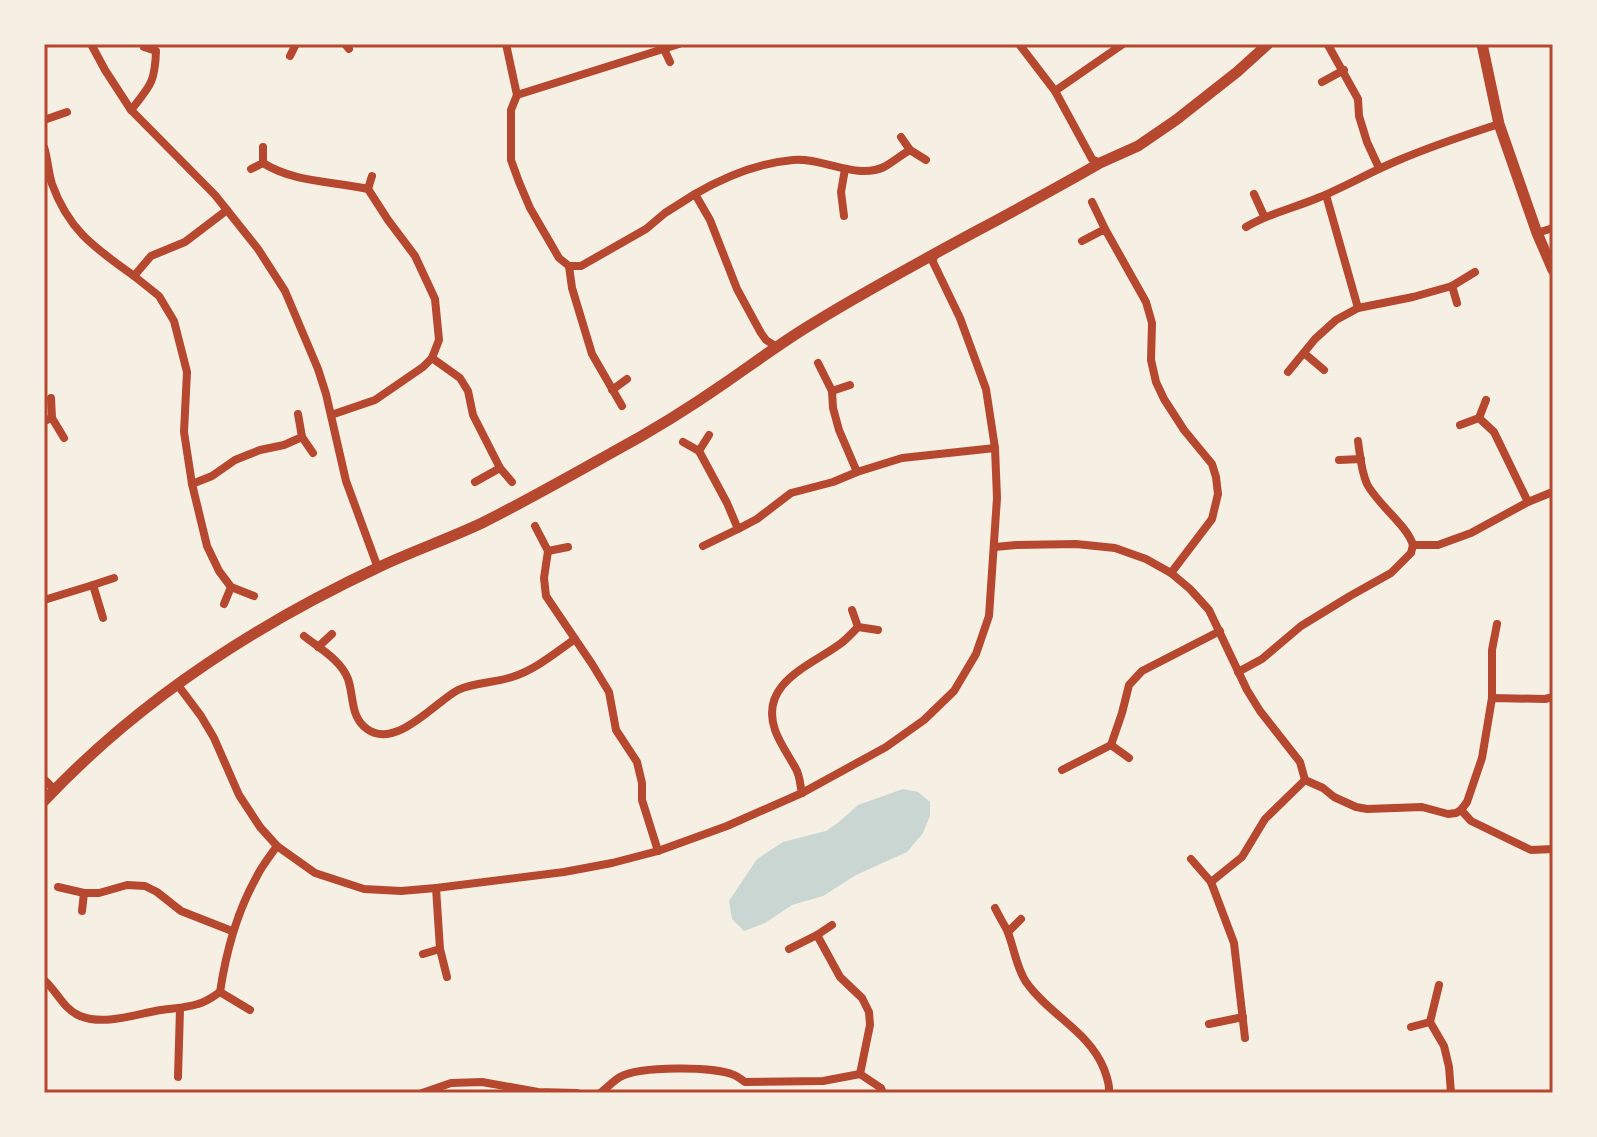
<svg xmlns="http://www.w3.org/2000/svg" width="1597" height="1137" font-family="Literata,serif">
<rect width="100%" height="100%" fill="#f6efe4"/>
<polygon fill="#c9d6d2" points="903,789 918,792 930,802 930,816 923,833 907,852 856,875 823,896 792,905 765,923 744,931 732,919 729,901 757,859 783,842 826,831 839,822 858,805"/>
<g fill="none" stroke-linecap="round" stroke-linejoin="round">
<g stroke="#b5482f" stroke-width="8">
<polyline points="91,44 105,70 131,110 215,195 258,249 285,291 318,369 326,394 346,481 378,568"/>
<polyline points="345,44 349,49"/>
<polyline points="506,44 517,95 511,110 511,160 519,182 530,208 559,258 569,266 581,266 646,229 665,213 695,194 710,220 737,289 761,333 766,340 777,347"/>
<polyline points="1019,44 1055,91 1092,159 1100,163"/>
<polyline points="1328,45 1358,99 1359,116 1367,142 1379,168"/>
<polyline points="664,49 670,62"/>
<polyline points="290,56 296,44"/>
<polyline points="1322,82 1344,70"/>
<polyline points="1055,91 1123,44"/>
<polyline points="517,95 679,44"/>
<path d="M131,110C150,86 155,83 156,51L144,47"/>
<polyline points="44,120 67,112"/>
<polyline points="901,137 910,150"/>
<path d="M44,147C48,159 48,172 52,184C69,231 95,248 134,276"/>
<polyline points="263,147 263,163"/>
<path d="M251,169L263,163C295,183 333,181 368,189L388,220L415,256L435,299L439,340L432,358L423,367L375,400L331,415"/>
<polyline points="368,189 372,176"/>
<path d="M695,194C726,176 757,163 793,160C822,157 856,180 884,167C893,162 901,155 910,150L926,160"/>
<polyline points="1254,194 1264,216"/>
<polyline points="1326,195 1358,308 1413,297 1452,286 1457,303"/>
<polyline points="1092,202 1105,229"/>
<polyline points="227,210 185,242 151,256 134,276 159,296 174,321 187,372 184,432 192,484 207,546 219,571 231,587 254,596"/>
<polyline points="844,216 841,192 845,169"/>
<path d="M1246,227C1269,213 1295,208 1320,197C1347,186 1372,171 1399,160C1432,146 1465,135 1499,124"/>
<polyline points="1537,233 1553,228"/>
<polyline points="1082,241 1105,229 1146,302 1152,323 1151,360 1156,382 1164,399 1184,430 1212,464 1216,477 1218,494 1212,519 1171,573"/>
<polyline points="569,266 572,288 592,354 622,406"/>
<polyline points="1452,286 1475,272"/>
<polyline points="1304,353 1324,370"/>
<polyline points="432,358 460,378 468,391 473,415 500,468 475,482"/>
<polyline points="818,363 832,391 833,408 839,430 857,472"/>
<polyline points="1288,372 1315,339 1336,320 1358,308"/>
<polyline points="612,390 627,379"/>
<polyline points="832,391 850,385"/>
<polyline points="51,398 52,418"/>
<polyline points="1479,418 1486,400"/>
<polyline points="44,421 52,418 64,438"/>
<polyline points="302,437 313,453"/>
<path d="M1358,441C1360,455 1361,471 1367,484C1378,505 1407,525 1413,545"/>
<polyline points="683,442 699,451 727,503 738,529 757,519 791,493 833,482 857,472 902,458 995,448"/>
<polyline points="699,451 709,435"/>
<polyline points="1339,460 1361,459"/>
<polyline points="500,468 512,482"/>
<polyline points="192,484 212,476 235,460 260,450 284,445 302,437 298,414"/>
<polyline points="1528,502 1550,493"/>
<polyline points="535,526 548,551 544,578 546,596 592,664 609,692 616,730 637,762 642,783 642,800 658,851"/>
<polyline points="1413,545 1438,545 1471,533 1528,502 1494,432 1479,418 1460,425"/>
<polyline points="703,546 738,529"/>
<polyline points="995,547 1016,545 1076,544 1115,548 1146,559 1171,573 1190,589 1209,610 1247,690 1260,711 1300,762 1305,780 1323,788 1334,797 1356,807 1367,809 1422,807 1448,814 1456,813 1461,810 1467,802 1482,758 1492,698 1545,699 1553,697"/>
<polyline points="548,551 568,547"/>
<polyline points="93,585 114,578"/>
<polyline points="44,600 93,585 103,618"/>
<polyline points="224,604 231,587"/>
<polyline points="858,627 878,630"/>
<path d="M304,636C319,648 341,660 348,679C354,696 350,717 367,729C396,750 435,702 458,690C474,682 495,683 512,677C535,670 555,653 575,639"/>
<polyline points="318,647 332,634"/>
<polyline points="1238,672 1262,659 1301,626 1350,596 1391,573 1411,553 1413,545"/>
<polyline points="177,684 201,716 214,738 239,795 260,827 277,846 315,873 364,889 401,891 436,888 564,872 612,863 658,851 727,826 802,793 886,747 924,720 954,691 976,654 989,616 997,498 995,448 986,389 960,318 933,262 934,254"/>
<polyline points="1492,698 1492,650 1497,624"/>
<polyline points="1129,758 1111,745 1122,713 1129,685 1142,671 1220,631"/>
<polyline points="1062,770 1111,745"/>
<polyline points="44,779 55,790"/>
<path d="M802,793C800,785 800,776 796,769C789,756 780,744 775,730C759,683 810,666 840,644C847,639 853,632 858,627L852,610"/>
<polyline points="1461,810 1471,821 1531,850 1553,849"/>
<polyline points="1191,859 1211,882"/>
<polyline points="58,887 84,893 99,893 127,885 145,886 157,892 181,911 232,931"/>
<polyline points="436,888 440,949 447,977"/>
<path d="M995,908C999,916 1003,923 1007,930C1014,947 1016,967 1026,982C1049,1015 1089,1031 1104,1069C1107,1078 1110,1084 1109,1093"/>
<polyline points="82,911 84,893"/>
<polyline points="1008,932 1021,919"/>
<polyline points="817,935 832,925"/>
<polyline points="789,949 817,935 840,977 862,998 869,1012 870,1025 860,1074"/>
<polyline points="423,954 440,949"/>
<path d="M44,980C57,991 63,1009 80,1016C105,1026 136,1014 161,1010C174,1008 186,1008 198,1004C206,1002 213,997 220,992C226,952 236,914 256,878C261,867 270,856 277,846"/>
<polyline points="1439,985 1430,1022 1444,1046 1449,1067 1451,1093"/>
<polyline points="220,992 250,1010"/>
<polyline points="1209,1024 1243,1017"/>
<polyline points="1411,1027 1430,1022"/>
<polyline points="1245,1038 1234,943 1211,882 1242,857 1265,819 1305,780"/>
<polyline points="178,1077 180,1009"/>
<polyline points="422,1093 451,1083 482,1082 538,1092 577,1093"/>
<path d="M600,1093C607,1088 613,1081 620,1077C639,1066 715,1066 734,1075C737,1076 742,1080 745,1082L823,1081L860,1074L881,1088L883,1093"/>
</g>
<g stroke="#b5482f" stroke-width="11">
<polyline points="1482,44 1499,124 1537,233 1553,270"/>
<path d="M44,801C138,701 255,625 379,567C413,551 448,539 482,523C526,501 570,476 613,452C652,431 689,408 725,383C754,363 782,342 812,324C906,266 1005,218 1100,163L1138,146L1176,120L1237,72L1268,44"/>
</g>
</g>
<rect width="1597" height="1137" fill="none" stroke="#f6efe4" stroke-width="92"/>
<rect x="46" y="46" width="1505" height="1045" fill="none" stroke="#b5482f" stroke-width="3"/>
</svg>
